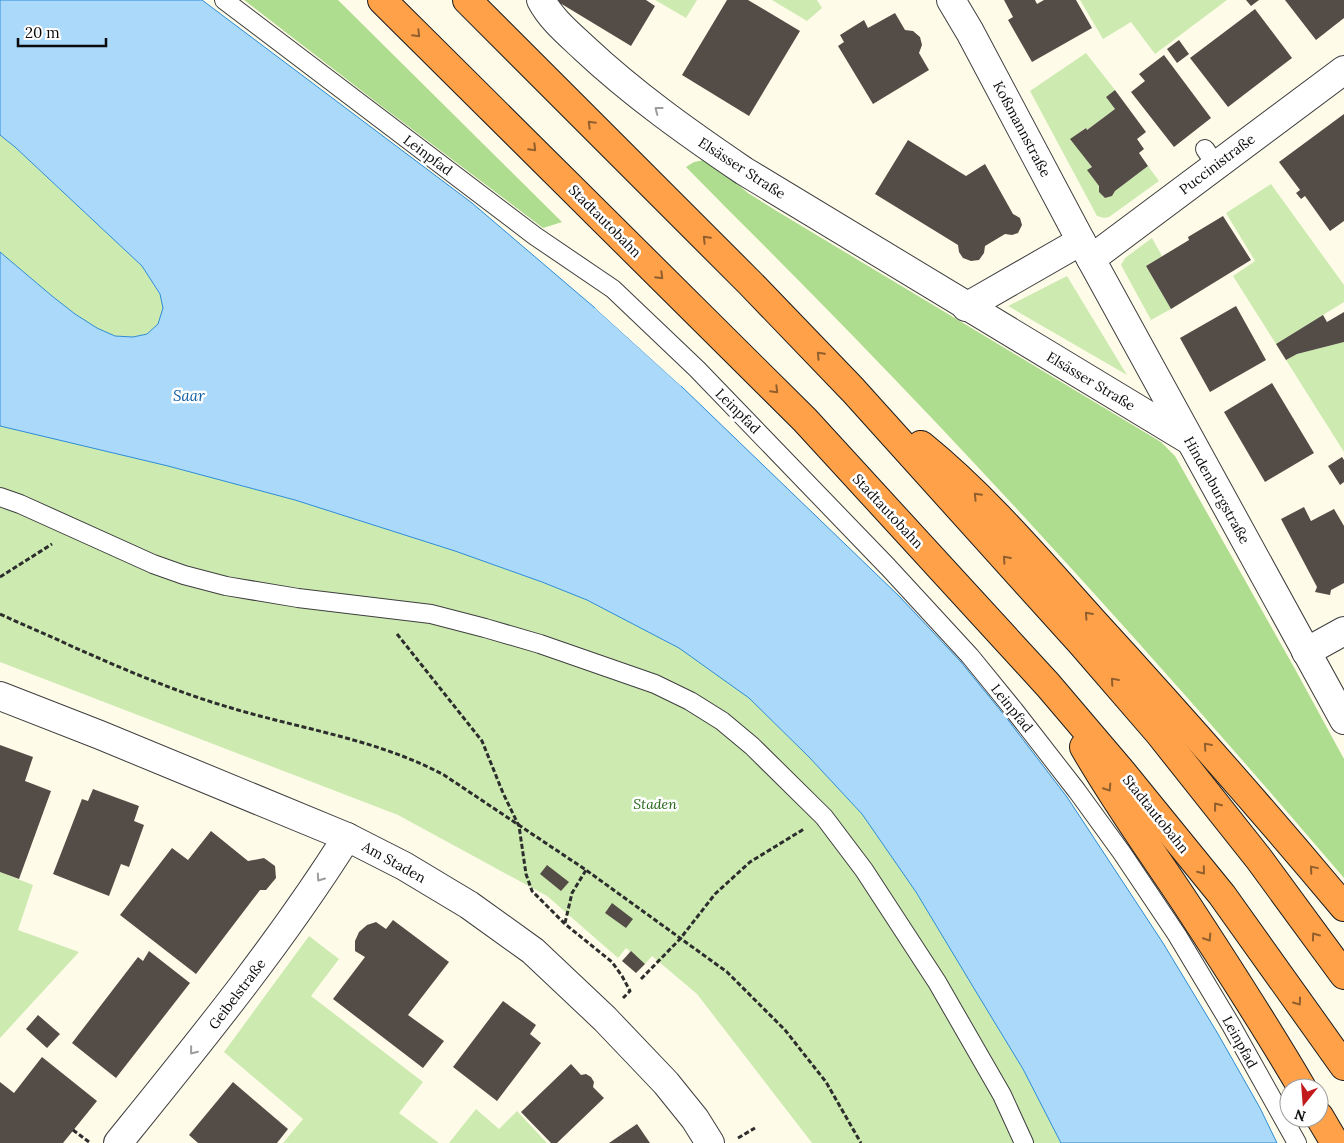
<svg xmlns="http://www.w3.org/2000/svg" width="1344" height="1143" font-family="Lora,serif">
<rect width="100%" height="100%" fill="#fffbe9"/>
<g fill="#cdebb1">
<polygon points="655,0 697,0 686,18"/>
<polygon points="772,0 817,0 822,8 807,21"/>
<polygon points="1080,0 1227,0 1155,54 1131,22 1103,39"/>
<polygon points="1086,53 1115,90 1106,97 1115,109 1087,130 1085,128 1071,139 1092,167 1088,170 1099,186 1099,192 1105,198 1112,196 1115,191 1148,166 1159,181 1109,217 1104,218 1097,216 1030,91"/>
<polygon points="0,135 15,147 142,266 160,295 163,308 158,324 147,334 133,337 115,336 97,328 75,314 52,296 0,252"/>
<polygon points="1271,184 1344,285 1344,302 1276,344 1233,276 1255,261 1226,213"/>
<polygon points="1152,238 1162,256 1146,266 1171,309 1151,320 1121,265 1125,258"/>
<polygon points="1067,276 1127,375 1008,306"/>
<polygon points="1344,342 1344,452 1286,360 1297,354"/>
<polygon points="0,426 168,466 295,500 455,551 542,582 587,600 679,648 749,698 809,757 862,814 916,892 978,995 1023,1069 1061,1143 812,1143 697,994 652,956 645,964 626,948 618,958 547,896 398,815 0,662"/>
<polygon points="0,872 33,885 18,930 79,952 0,1038"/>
<polygon points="309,936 339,959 311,996 423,1082 399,1113 439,1143 283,1143 303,1119 224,1052"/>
<polygon points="476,1109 499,1129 517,1111 547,1143 449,1143"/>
</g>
<g fill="#afdd8f">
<polygon points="244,0 338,0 562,222 543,228 380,105"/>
<path d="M704,160L712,162L748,193L775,210L1161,442L1175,456L1295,669L1344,759V878C1186,693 1024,512 854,337C799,280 742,224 686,167L694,162Z"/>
</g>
<polygon fill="#aad9fa" stroke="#2c8cd5" points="0,0 202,0 472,203 595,308 681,386 900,597 961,662 1005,716 1067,797 1163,943 1218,1034 1260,1108 1277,1143 1061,1143 1023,1069 978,995 916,892 862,814 809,757 749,698 679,648 587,600 542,582 455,551 295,500 168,466 0,426 0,252 52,296 75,314 97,328 115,336 133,337 147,334 158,324 163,308 160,294 142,266 15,147 0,135"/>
<polygon fill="#fffbe9" points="596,307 683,384 681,386 595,308"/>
<g fill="#544c47">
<polygon points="555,0 646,0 655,6 631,46"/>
<polygon points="727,0 748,0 800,31 749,116 682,75"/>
<polygon points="1004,0 1035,0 1037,4 1044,0 1076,0 1092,28 1032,62 1008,20 1013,17"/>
<polygon points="1246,0 1259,0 1251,6"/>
<polygon points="1285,0 1344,0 1344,18 1316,40"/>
<polygon points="1255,9 1292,58 1228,107 1190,58"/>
<polygon points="895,13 905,30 913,31 920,37 922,45 919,53 929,70 873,104 838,46 844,42 840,35 864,20 868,28"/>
<polygon points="1179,40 1189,54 1177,63 1167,49"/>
<polygon points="1164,55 1211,118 1174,147 1131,92 1145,81 1139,74"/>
<polygon points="1115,90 1146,132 1137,139 1144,149 1139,153 1148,166 1115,191 1112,196 1105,198 1099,192 1099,186 1087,170 1092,167 1070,139 1086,128 1087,130 1115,109 1106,97"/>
<polygon points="1344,114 1344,221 1330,231 1305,196 1301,199 1296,193 1300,190 1279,162"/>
<polygon points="908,140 966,176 985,164 1013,214 1020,218 1022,225 1018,233 1012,235 1005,234 985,246 984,253 979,260 971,261 963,258 959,252 958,245 875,194"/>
<polygon points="1223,216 1251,260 1171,309 1146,266 1189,240 1188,237"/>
<polygon points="1236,306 1266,360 1210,392 1180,338"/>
<polygon points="1344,312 1344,342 1297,354 1286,360 1276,344 1323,315 1327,322"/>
<polygon points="1272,383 1314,453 1265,482 1224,412"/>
<polygon points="1342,457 1344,460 1344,482 1340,485 1328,466"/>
<polygon points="1304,507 1311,521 1334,509 1344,526 1344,583 1331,590 1330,595 1315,592 1317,587 1281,519"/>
<polygon points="0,745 33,757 25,781 51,791 19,879 0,872"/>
<polygon points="93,789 139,806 134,821 144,825 129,867 121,864 109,896 53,874 82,799 88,801"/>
<polygon points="211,831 248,861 264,858 275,866 276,878 266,890 260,890 196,974 120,915 172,848 188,860"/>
<polygon points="547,865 569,882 561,891 540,874"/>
<polygon points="612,903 633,919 626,928 605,913"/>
<polygon points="393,920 449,962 408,1015 444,1041 423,1068 333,999 365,957 355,951 355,941 359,932 367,925 376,922 386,929"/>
<polygon points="149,951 190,983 116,1078 72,1043 138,957 143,961"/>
<polygon points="631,951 645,964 636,973 622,961"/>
<polygon points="503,1001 536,1025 530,1034 541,1043 497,1101 453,1067"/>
<polygon points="38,1015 60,1034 47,1048 26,1029"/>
<polygon points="42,1057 97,1101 63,1143 0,1143 0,1082 14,1093"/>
<polygon points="571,1064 581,1075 586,1074 591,1077 594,1082 593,1087 604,1098 557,1143 551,1143 521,1112"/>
<polygon points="233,1082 288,1129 277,1143 198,1143 189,1135"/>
<polygon points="637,1124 650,1143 609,1143"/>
</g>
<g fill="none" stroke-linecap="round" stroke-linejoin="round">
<g stroke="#3e3e3e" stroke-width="20">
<g id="lane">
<polyline points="224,0 535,236 613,289 697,369 888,567 970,656 1014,710 1077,791 1122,853 1177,935 1231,1025 1297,1143"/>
<polyline points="1205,149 1216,165"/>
<polyline points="0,497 20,504 153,564 184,575 226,586 298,598 431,614 485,628 540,644 655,684 690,701 722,721 752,746 824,817 864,870 937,982 1002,1095 1024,1143"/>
</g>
</g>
<g stroke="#3e3e3e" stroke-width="30">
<g id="street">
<path d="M541,0C551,19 568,33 584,48C633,94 688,133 744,171L1189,440"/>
<polyline points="951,0 970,32 1081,241 1344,720"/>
<polyline points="1091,259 1344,70"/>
<polyline points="966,307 1081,241"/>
<polyline points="1306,652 1344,631"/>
<polyline points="0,696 100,735 347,837 404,866 469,905 533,951 605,1019 666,1083 695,1119 710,1143"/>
<path d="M118,1143C198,1044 279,945 347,837"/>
</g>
</g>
<g stroke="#1c1c1c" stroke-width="30">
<g id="highway">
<polyline points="382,0 805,420 1048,685 1122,772 1222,895 1344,1066"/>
<polyline points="467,0 750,283 853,390 1082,644 1159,733 1259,859 1344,975"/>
<path d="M921,445C984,496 1038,560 1092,620C1178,714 1262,809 1344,907"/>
<path d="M1084,747C1115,801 1151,851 1185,902C1225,963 1265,1025 1302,1088"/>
<polyline points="1319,1116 1335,1143"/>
</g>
</g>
<g stroke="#2d2d2d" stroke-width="3" stroke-dasharray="5 2.5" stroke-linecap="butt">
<polyline points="0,577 52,544"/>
<path d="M0,614C23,625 46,634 69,645C121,668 173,691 228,707C300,729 377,739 444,775L586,870L727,972L785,1030L826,1082L861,1143"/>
<polyline points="397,634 482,741 503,793 519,826 526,874 532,891 565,924 612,962 622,976 630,991 623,998"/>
<polyline points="565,923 572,893 586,870"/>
<polyline points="641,979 680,939 715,894 750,862 804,829"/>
<polyline points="73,1130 89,1142"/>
<polyline points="738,1138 755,1128"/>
</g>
<use href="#lane" stroke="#fff" stroke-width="18"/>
<use href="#street" stroke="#fff" stroke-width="28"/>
<use href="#highway" stroke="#fea148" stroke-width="28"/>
</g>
<defs><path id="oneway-chevron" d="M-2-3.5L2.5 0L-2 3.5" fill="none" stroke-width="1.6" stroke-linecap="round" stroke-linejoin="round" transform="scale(1.25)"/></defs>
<g stroke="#915e2d">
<use href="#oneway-chevron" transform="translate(417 34) rotate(45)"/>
<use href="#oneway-chevron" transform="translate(591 124) rotate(-135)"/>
<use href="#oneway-chevron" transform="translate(533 148) rotate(45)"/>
<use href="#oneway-chevron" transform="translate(706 239) rotate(-135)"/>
<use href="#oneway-chevron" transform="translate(660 276) rotate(45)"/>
<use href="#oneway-chevron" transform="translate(820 355) rotate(-134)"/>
<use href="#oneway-chevron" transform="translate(775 390) rotate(45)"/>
<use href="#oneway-chevron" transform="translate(977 496) rotate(-134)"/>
<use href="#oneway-chevron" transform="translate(1006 559) rotate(-132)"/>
<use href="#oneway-chevron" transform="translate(1088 615) rotate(-132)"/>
<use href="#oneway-chevron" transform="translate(1114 681) rotate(-131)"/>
<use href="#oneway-chevron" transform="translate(1207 746) rotate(-131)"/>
<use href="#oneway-chevron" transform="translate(1108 788) rotate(57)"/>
<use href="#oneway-chevron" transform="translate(1217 806) rotate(-128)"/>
<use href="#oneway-chevron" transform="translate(1313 869) rotate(-130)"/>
<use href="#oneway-chevron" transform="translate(1202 871) rotate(51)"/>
<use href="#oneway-chevron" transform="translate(1315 936) rotate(-126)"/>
<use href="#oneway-chevron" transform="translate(1208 938) rotate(57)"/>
<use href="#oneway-chevron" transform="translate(1298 1002) rotate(54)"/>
</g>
<g stroke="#9d9d9d">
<use href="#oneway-chevron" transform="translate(658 110) rotate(-143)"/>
<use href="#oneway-chevron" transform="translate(320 878) rotate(125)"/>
<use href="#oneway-chevron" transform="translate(193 1051) rotate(129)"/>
</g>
<g text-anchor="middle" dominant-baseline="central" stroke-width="5" stroke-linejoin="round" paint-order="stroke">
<g font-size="14" fill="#0b0b0b" stroke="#fff">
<text transform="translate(1022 129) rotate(62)">Koßmannstraße</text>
<text transform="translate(428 155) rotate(37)">Leinpfad</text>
<text transform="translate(1217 164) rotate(-37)">Puccinistraße</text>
<text transform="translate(742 168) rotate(33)">Elsässer Straße</text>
<text transform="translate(605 221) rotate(45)">Stadtautobahn</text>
<text transform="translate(1091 381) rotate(31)">Elsässer Straße</text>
<text transform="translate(738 411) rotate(45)">Leinpfad</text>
<text transform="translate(1217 490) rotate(61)">Hindenburgstraße</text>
<text transform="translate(888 511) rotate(47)">Stadtautobahn</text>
<text transform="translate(1012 708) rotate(51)">Leinpfad</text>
<text transform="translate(1156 814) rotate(51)">Stadtautobahn</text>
<text transform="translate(394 862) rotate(29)">Am Staden</text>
<text transform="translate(237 994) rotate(-53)">Geibelstraße</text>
<text transform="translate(1240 1042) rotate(61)">Leinpfad</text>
</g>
<g font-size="14" font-style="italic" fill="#266618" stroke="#fff">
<text x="655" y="804">Staden</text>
</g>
<g font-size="15" font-style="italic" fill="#0e5da3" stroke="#fff">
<text x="189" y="395">Saar</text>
</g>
</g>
<g transform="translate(1304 1103) rotate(197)"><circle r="24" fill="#ffffff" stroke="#9d9d9d"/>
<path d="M0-4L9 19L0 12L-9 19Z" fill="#c31b1d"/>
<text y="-8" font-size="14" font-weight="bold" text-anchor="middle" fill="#0b0b0b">N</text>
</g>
<path d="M18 38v8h88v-8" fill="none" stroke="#0b0b0b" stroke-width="2.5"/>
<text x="25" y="38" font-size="15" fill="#0b0b0b" stroke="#ffffff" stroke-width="4" paint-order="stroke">20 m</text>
</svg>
